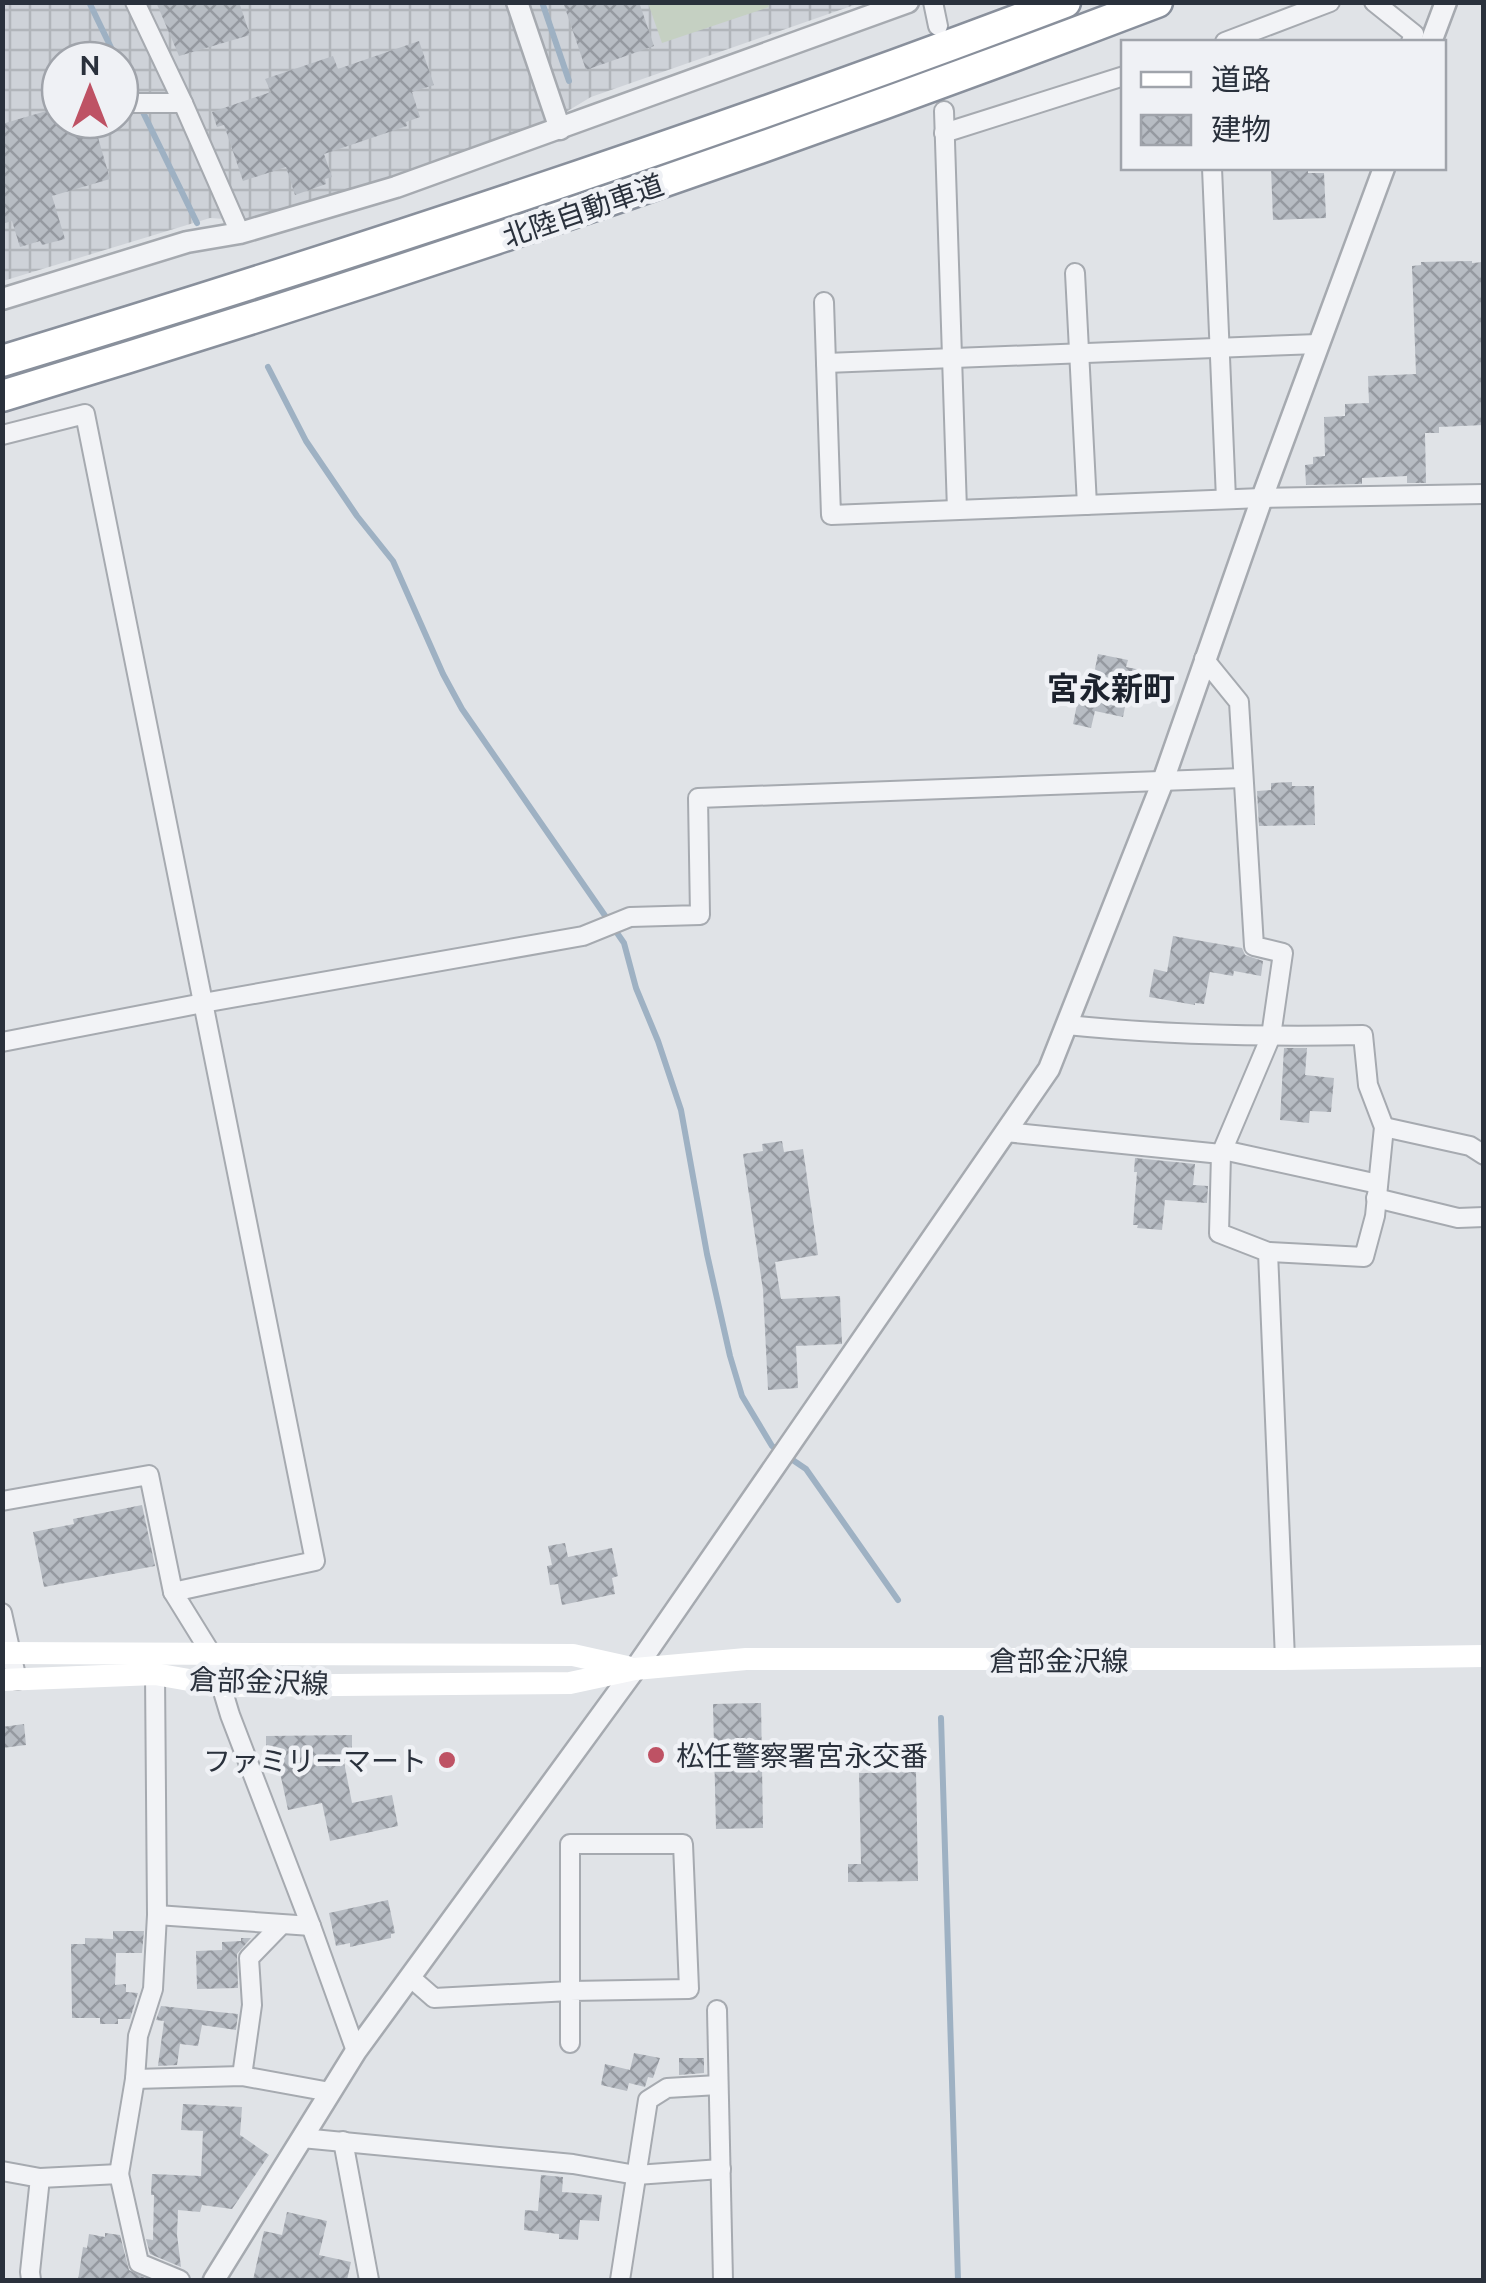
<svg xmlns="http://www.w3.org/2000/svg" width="1486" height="2283" font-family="Ubuntu,'Noto Sans JP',sans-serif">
<defs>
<pattern id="industrial-grid" width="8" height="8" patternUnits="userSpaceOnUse" patternTransform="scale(2.5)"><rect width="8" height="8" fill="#ced2d8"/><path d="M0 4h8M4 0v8" fill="none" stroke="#b1b5ba"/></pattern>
<pattern id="building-cross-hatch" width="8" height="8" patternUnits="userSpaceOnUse" patternTransform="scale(2.5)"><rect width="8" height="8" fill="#b7bcc3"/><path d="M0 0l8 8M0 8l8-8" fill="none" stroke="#9599a0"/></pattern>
</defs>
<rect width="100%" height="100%" fill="#e0e3e7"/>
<path fill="url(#industrial-grid)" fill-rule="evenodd" d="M3,3H860L591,97L541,127L399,173L371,185L255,221L210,218L3,281ZM60,60H120V120H60Z"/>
<polygon fill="#c5d0c2" points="767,2 769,7 662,43 648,3"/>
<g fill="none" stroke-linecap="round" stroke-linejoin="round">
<g stroke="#9eb1c3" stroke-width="6">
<polyline points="89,2 117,60"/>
<polyline points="542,2 569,81"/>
<polyline points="120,65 197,223"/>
<polyline points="268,367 306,441 357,516 393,561 443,674 462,709 624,943 636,988 658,1041 681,1110 707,1254 730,1356 742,1396 772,1446 806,1469 898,1600"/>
<polyline points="941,1718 958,2280"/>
</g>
</g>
<g fill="url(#building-cross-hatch)">
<polygon points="156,2 239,2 250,35 179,56"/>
<polygon points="563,2 639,2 654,46 586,70"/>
<polygon points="419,41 434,85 412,92 420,117 406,122 407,126 324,154 332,177 325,179 326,184 295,195 286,167 243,181 224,125 217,127 212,112 271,92 265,79 333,56 338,69"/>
<polygon points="60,107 60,120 93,120 110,179 52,196 65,239 42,245 40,241 20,247 12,221 2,224 2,124"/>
<polygon points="1271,168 1308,168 1308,173 1324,173 1326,218 1273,220"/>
<polygon points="1472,261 1472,263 1484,262 1484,425 1439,427 1439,433 1425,433 1426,483 1407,483 1407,476 1362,478 1362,484 1306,485 1305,465 1313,464 1313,457 1325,456 1324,417 1345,416 1345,404 1369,403 1368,376 1416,374 1412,266 1421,265 1421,262"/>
<polygon points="1098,654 1128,660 1126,667 1146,671 1140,700 1127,697 1123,717 1095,711 1091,728 1073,724 1080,690 1086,691 1087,683 1092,684"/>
<polygon points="1292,782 1292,786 1314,786 1315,825 1259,826 1257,791 1271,790 1271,783"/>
<polygon points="1173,936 1242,948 1245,955 1263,961 1261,976 1234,971 1233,976 1210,972 1204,1004 1195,1003 1195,1005 1149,997 1154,969 1167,972"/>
<polygon points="1284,1048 1307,1048 1305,1075 1334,1078 1331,1112 1310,1111 1309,1123 1280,1120"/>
<polygon points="782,1141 784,1152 803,1149 818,1255 775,1262 781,1299 840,1296 842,1344 796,1346 798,1388 768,1390 763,1290 743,1154 763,1151 762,1144"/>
<polygon points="1135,1158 1195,1164 1193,1185 1208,1186 1207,1203 1165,1200 1162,1230 1137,1228 1138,1225 1133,1225 1137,1172 1134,1172"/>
<polygon points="142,1505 155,1566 44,1587 33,1532 74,1524 73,1519"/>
<polygon points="565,1543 568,1557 612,1548 618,1576 612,1578 615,1594 562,1605 558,1584 550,1585 547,1566 552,1565 548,1546"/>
<polygon points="761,1703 763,1828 716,1829 713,1704"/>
<polygon points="24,1724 26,1745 2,1748 2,1727"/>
<polygon points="352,1735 352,1762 344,1762 352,1803 392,1795 398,1826 330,1841 322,1803 288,1810 278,1763 266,1763 266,1736"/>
<polygon points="916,1772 918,1881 848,1882 848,1864 861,1864 859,1773"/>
<polygon points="388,1900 395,1933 391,1934 391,1938 350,1947 350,1943 336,1946 329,1913"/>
<polygon points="113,1931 144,1931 142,1953 116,1953 115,1985 126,1984 126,1992 138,1993 130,2019 118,2019 118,2024 100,2024 100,2018 72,2018 71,1944 85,1944 85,1938 113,1939"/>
<polygon points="241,1938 251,1938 237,1954 238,1988 197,1989 196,1951 222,1950 222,1942 241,1941"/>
<polygon points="161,2006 238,2014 236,2030 202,2025 198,2046 180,2044 177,2065 158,2066 164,2021 156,2020"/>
<polygon points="634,2053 660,2058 653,2078 648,2077 645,2087 629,2083 627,2091 601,2085 605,2064 630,2070"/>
<polygon points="679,2058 704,2058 704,2073 679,2075"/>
<polygon points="183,2104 242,2107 240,2135 269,2155 232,2209 202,2205 200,2212 178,2210 177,2235 181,2267 150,2254 146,2239 153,2240 154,2195 151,2195 152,2174 201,2176 203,2131 181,2130"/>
<polygon points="541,2175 563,2177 562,2192 602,2195 599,2221 580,2220 578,2240 559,2239 559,2234 524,2230 525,2210 538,2211"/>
<polygon points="287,2212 327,2221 319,2255 351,2262 347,2280 253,2280 264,2231 282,2235"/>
<polygon points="105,2233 120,2235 129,2270 149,2280 78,2280 83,2247 87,2248 89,2234 105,2237"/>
</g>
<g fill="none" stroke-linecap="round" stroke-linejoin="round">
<g stroke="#a6aab0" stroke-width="22">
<g id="minor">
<polyline points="135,2 183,103 240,233"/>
<polyline points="933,2 938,26"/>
<polyline points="1374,2 1414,34 1411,42"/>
<polyline points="1225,42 1330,2"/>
<polyline points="124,103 183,103"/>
<polyline points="944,111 957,510"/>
<polyline points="944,133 1124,76"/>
<polyline points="1212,168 1226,499"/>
<polyline points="1075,273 1087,505"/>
<polyline points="824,302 831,515 1262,498 1484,494"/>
<polyline points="826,363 1318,344"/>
<polyline points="2,435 85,414 315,1561 173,1592 212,1655 230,1715 311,1926 356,2051"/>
<polyline points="1204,659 1239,702 1254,946 1283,953 1271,1036 1221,1154 1219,1233 1268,1252 1285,1659"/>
<path d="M1067,1025C1165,1035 1264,1037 1363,1035L1368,1085L1384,1127L1375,1216L1364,1257L1268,1252"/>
<polyline points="2,1042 203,1003 583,936 630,917 700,915 698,798 1243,778"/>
<polyline points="1384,1127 1470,1146 1484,1155"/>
<polyline points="1005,1132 1221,1154"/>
<polyline points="1223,1150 1378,1184"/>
<polyline points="1376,1198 1458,1218 1484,1217"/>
<polyline points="2,1501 149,1475 173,1592"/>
<polyline points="2,1613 17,1680"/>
<polyline points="157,1915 311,1926"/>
<polyline points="410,1977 434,1998 570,1991 689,1989 683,1844 570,1844 570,2043"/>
<polyline points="717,2010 723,2280"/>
<polyline points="242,2076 252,2005 249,1958 281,1925"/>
<polyline points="135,2079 242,2076 330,2092"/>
<polyline points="302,2138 573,2164 636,2175 721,2169"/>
<polyline points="343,2141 369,2280"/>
<polyline points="2,2171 40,2178 119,2174 139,2263 180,2280"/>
<polyline points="119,2174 135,2079 138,2036 153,1989 157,1915 155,1674"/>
<polyline points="31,2280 30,2272 40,2178"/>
<polyline points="620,2280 648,2100 667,2088 718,2085"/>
</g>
</g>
<g stroke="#a6aab0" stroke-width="25">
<g id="tertiary">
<polyline points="517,2 560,129"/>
<polyline points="1431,42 1446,2"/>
<polyline points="2,299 187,242 240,233 396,187 908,2"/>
<polyline points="214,2280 356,2051 635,1669 1049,1069 1163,781 1262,498 1384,168"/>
</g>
</g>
<g stroke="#89909c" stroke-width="35">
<g id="motorway">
<path d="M2,361C360,252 715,135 1065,2"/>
<path d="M2,396C392,278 777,147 1157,2"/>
</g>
</g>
<use href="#minor" stroke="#f2f3f6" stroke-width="18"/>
<use href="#tertiary" stroke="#f2f3f6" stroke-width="20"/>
<g stroke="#fff" stroke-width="22">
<polyline points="2,1653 573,1655 627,1667"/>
<polyline points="2,1680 155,1674 223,1686 570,1683 635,1669 746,1659 1285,1659 1484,1656"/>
</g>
<use href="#motorway" stroke="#fff" stroke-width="30"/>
</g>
<g fill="#be5264" stroke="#eff1f5" stroke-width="4">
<circle cx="656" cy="1755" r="10"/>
<circle cx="447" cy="1760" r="10"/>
</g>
<g text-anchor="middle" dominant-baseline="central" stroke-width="9" stroke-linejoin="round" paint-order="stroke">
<g font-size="28" fill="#2a313c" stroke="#eff1f5">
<text transform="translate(583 210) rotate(-19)">北陸自動車道</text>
<text x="1059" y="1660">倉部金沢線</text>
<text transform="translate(259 1681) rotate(2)">倉部金沢線</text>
</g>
<g font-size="28" fill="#2a313c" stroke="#eff1f5" text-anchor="start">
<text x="676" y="1755">松任警察署宮永交番</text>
<text x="427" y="1760" text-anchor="end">ファミリーマート</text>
</g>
<g font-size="32" font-weight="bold" fill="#1c222d" stroke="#eff1f5">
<text x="1111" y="688">宮永新町</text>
</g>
</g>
<rect width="1486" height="2283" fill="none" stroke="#2a313c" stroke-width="10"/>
<rect x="1121" y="40" width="325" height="130" fill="#eff1f5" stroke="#a0a4ab" stroke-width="2.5"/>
<rect x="1141" y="72" width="50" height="15" fill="#ffffff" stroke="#a0a4ab" stroke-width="2.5"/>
<text x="1211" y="90" font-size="30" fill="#2a313c">道路</text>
<rect x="1141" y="115" width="50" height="30" fill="url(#building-cross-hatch)" stroke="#a0a4ab" stroke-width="2.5"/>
<text x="1211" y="140" font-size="30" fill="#2a313c">建物</text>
<g transform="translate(90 90)"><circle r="48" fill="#eff1f5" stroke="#a0a4ab" stroke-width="2.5"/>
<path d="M0-8L18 38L0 25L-18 38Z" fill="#be5264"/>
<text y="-15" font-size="28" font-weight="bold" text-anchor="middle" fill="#2a313c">N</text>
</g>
</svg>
